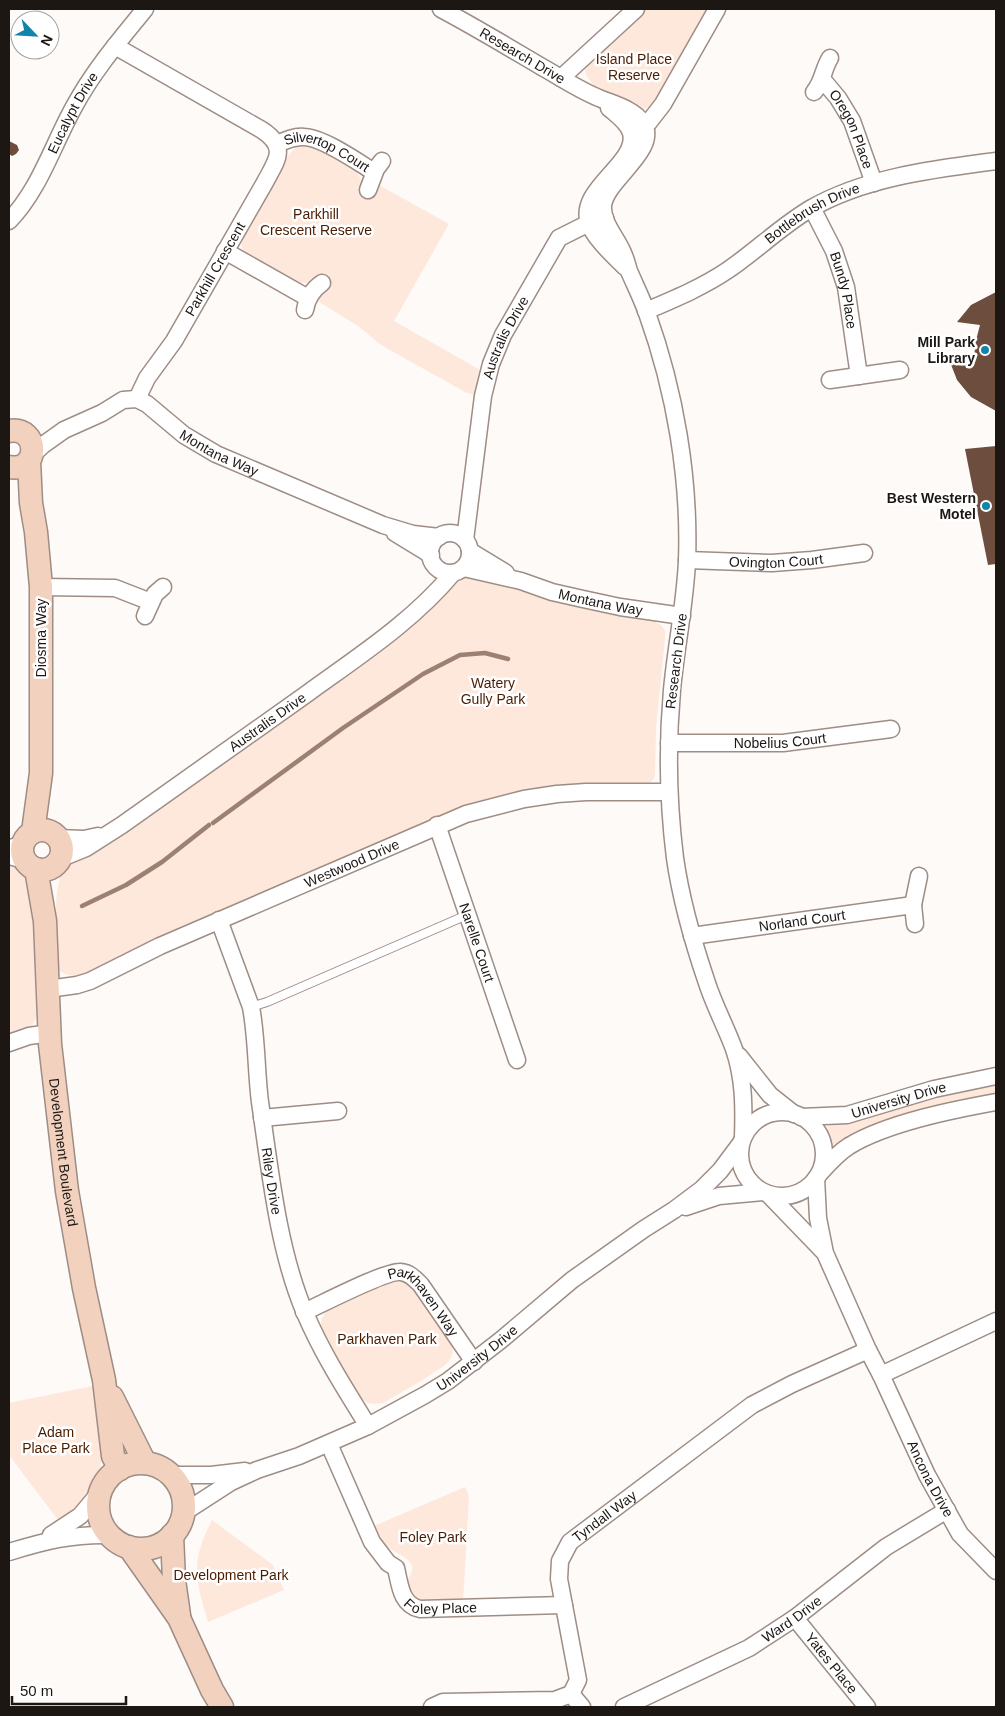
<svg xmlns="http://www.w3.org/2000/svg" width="1005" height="1716" font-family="Arial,sans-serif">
<rect width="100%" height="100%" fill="#fefaf8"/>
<g fill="#fee7db">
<path d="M644,9H710L656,103C651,106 647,109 642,109C627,109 587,87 585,71C585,65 588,61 591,57Z"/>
<path d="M301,144H312L353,167L362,181L364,189L377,184L449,224L394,321L482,371L476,395L467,393L381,345L358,326L316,300L313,282L305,283L295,282L246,255L242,248L241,238C252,220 284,150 301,144Z"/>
<path d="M466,576H479L545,597L598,611L649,618L662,626L665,631V639L656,728L655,775L653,780L646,785L517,793L465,806L164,936L84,974C74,977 68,976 58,970C57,941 50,886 67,862L458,578Z"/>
<path d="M9,863C24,869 29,878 32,894L36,1017L31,1028L9,1036Z"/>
<polygon points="996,1080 996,1098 834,1149 827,1126"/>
<polygon points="398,1279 410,1283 451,1341 453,1352 450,1360 445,1365 421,1381 383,1403 375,1404 368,1403 362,1399 350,1383 324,1334 321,1325 322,1318 329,1307 383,1283"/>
<path d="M93,1386C99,1421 112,1473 85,1503C78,1511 69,1517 61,1524L9,1455V1403Z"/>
<path d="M465,1487L469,1496L463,1602L424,1604L412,1599L405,1583C426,1559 396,1556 384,1544C379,1539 377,1532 374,1526Z"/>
<path d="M212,1520L273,1565L284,1590L208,1622C195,1577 190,1564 212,1520Z"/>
</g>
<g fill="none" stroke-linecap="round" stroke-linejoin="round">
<g stroke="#9c8173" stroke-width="4.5">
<polyline points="213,823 343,728 423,674 460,655 485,653 508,659"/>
<polyline points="82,906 126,885 162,862 209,825"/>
</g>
</g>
<g fill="#6d4e3e">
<polygon points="9,141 17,145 19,150 16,154 12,156 9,154"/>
<polygon points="996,292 996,411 971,397 957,380 950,362 974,366 975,344 980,325 957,322 971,305"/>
<polygon points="996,446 996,564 988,565 965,449"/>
</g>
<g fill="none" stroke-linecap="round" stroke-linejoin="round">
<g stroke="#9d8d85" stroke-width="10">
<polyline id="lane" points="251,1007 267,1002 467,915"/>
</g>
<g stroke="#9d8d85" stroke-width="19">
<g id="street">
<path id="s1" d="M441,9C475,27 508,47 542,67C560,77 579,90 599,98C613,104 634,109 643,123C660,150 605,180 603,206C602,223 617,238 623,253C626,259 627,265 629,271C635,285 642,299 647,313C675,391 690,478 687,561C685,604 676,647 672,690C667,746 668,802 675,858C681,900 693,942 707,983C714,1005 726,1027 734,1049C744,1078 744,1107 743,1138"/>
<path d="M115,46L262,130C289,148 276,161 264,184L174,341L147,378L137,399"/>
<polyline points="561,78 636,9"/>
<path id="s2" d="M822,79L838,98L852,121L874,183"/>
<path d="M814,92C823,82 823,69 830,58"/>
<path d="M609,108C617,115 628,122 631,133C639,163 577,189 589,223C594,238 614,256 625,267"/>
<polyline points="635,131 649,122 663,104 717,9"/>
<path id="s3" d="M277,144C286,140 295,136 304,137C322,137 358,162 374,172"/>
<polyline points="368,190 376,169 382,161"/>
<path id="s4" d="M812,208L834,251L846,287L859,376"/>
<path id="s5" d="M9,221C40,189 53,144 75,105C94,70 120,40 145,9"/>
<polyline points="225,251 308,298"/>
<path d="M305,310C307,298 312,290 322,283"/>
<path id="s6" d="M646,311C674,299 703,287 728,270C756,251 780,227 810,209C865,177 935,169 996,161"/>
<polyline points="830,380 900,370"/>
<path id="s7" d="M32,455L43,445L64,430L102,413L123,400L137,399L147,404L184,435L216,454L383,525L413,534L439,537"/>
<polyline points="395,533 431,555"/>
<circle cx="450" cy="553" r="20"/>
<path id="s8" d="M465,540L483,396L491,364L503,335L559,238L589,223L605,218"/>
<polyline points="470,551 506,573"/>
<path id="s9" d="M687,560L772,563L812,560L864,553"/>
<path id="s10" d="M464,568L521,581L552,592L583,599L620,607L682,616"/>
<polyline points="41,587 115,588 151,602"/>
<polyline points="145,616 155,594 163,587"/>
<path id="s11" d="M669,743H783L891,729"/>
<path id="s12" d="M437,825L517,1060"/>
<polyline points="57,838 84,839 98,836"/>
<polyline points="9,848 23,845"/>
<polyline points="9,856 25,860"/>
<path id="s13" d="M59,859L86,848L122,825C184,781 246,737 308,693C359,656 412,622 453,573"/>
<path id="s14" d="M219,920L251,1007C257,1039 256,1071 260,1102C270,1170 278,1250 305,1313C322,1353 345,1389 368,1426"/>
<polyline points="915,924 913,905 919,876"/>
<path id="s15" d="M692,936L913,905"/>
<path id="s16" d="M48,989L77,985L90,981L160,946L466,814L524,799L557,794L586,792H669"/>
<polyline points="9,1043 29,1036 50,1033"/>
<polyline points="739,1056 770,1095 794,1114"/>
<circle cx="782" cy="1154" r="42"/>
<path id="s17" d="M801,1117L847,1115L934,1089L996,1076"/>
<polyline points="262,1118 338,1111"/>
<path d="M821,1172C829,1163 838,1153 849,1146C887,1123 952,1110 996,1102"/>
<path id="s18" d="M816,1178L818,1218L825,1253L868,1350L881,1375L927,1475L960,1534L996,1571"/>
<polyline points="769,1195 823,1251"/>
<polyline points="686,1207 719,1196 763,1192"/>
<path id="s19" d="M304,1312C322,1304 387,1270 401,1272C410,1273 415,1279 421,1285L474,1362"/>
<polyline points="881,1375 996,1321"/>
<path id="s20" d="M329,1444L372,1542L388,1563L396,1568C400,1585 401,1605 420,1609L564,1605"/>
<polyline points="171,1475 211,1475 245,1471"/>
<path id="s21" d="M183,1513L231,1482L257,1470L299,1456L368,1426L425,1395L448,1381L501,1340L572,1280L644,1229L674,1210L702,1189L720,1171L741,1143"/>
<polyline points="51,1535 80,1516 101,1491"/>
<path d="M9,1552C45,1541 72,1534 110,1535"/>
<path id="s22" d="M795,1618L867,1707"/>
<polyline points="571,1694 582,1707"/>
<path id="s23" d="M432,1707L443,1702L555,1700L571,1694L578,1680L559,1579L560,1561L570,1542L752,1405L792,1384L868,1350"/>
<path id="s24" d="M624,1707L749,1648L795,1618L886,1547L947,1510"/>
</g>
</g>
<g stroke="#9d8d85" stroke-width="25">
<g id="secondary">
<path d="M9,431C40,426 40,473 9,467"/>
<polyline points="29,461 31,503 36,532 41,587 41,773 33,832"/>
<circle cx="42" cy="850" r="20"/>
<path id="s25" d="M36,869L45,921L50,1044L67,1191L84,1288L104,1380L113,1456L120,1469"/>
<polyline points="112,1397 145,1463"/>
<circle cx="141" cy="1506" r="43"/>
<polyline points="172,1535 174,1580 179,1615"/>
<polyline points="129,1547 179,1618 212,1690 222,1707"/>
</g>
</g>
<use href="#lane" stroke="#fff" stroke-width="8"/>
<use href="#street" stroke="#fff" stroke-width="16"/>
<use href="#secondary" stroke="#f2d2be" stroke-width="22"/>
</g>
<g fill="#1184aa" stroke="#fff" stroke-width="2">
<circle cx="985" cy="350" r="5"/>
<circle cx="986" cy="506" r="5"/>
</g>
<g text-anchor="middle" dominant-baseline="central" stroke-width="5" stroke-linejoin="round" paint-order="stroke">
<g font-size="14" fill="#1d1714" stroke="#fff">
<text stroke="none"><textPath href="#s1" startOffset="94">Research Drive</textPath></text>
<text stroke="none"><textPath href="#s5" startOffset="126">Eucalypt Drive</textPath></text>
<text stroke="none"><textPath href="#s2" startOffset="59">Oregon Place</textPath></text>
<text stroke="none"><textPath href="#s3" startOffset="54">Silvertop Court</textPath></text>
<text stroke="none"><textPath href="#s6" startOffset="194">Bottlebrush Drive</textPath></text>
<text transform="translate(215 269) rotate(-60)">Parkhill Crescent</text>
<text stroke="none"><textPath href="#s4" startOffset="89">Bundy Place</textPath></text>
<text stroke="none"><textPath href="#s8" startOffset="208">Australis Drive</textPath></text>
<text stroke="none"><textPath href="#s7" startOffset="220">Montana Way</textPath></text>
<text stroke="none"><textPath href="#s9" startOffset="89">Ovington Court</textPath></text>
<text stroke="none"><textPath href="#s10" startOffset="141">Montana Way</textPath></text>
<text transform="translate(41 638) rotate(-90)">Diosma Way</text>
<text transform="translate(676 661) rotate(-83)">Research Drive</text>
<text stroke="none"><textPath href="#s13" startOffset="250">Australis Drive</textPath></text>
<text stroke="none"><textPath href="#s11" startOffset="111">Nobelius Court</textPath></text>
<text stroke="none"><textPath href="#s16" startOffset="330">Westwood Drive</textPath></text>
<text stroke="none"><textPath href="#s15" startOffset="111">Norland Court</textPath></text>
<text stroke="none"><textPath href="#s12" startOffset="124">Narelle Court</textPath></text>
<text stroke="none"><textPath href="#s17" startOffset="100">University Drive</textPath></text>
<text stroke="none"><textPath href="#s25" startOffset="285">Development Boulevard</textPath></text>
<text stroke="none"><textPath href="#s14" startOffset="268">Riley Drive</textPath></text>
<text stroke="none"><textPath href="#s19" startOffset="141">Parkhaven Way</textPath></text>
<text stroke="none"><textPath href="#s21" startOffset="334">University Drive</textPath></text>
<text stroke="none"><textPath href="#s18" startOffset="325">Ancona Drive</textPath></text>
<text stroke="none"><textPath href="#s23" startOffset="342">Tyndall Way</textPath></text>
<text stroke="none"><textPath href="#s20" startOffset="214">Foley Place</textPath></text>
<text stroke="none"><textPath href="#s24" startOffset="190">Ward Drive</textPath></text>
<text stroke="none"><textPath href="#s22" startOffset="58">Yates Place</textPath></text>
</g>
<g font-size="14" fill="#4b1d00" stroke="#fff">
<text x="634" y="59">Island Place<tspan x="634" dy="16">Reserve</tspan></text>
<text x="316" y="214">Parkhill<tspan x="316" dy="16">Crescent Reserve</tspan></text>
<text x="493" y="683">Watery<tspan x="493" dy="16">Gully Park</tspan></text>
<text x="387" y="1339">Parkhaven Park</text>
<text x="56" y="1432">Adam<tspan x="56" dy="16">Place Park</tspan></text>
<text x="433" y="1537">Foley Park</text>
<text x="231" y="1575">Development Park</text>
</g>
<g font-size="14" font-weight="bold" fill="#1d1714" stroke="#fff" text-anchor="end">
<text x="975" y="342">Mill Park<tspan x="975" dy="16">Library</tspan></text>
<text x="976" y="498">Best Western<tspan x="976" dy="16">Motel</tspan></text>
</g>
</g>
<rect width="1005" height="1716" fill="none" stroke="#1d1714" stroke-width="20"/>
<g transform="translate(35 35) rotate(115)"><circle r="24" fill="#ffffff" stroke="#a5a2a1"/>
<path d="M0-4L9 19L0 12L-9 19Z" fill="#1184aa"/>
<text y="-8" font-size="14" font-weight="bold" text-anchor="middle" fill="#1d1714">N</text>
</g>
<path d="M12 1696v8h114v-8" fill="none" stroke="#1d1714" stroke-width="2.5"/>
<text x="20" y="1696" font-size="15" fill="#1d1714" stroke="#ffffff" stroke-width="4" paint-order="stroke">50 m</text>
</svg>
